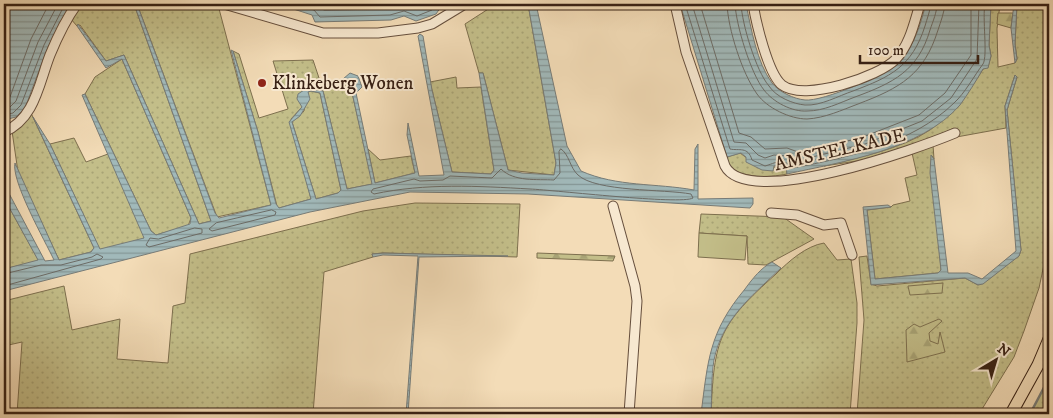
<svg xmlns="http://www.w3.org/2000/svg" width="1053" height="418" font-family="'IM FELL DW Pica',serif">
<defs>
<pattern id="grass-dots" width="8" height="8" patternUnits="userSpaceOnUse" patternTransform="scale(1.25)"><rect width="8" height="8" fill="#c3be89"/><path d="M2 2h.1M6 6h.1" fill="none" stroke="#a8a375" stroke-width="1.8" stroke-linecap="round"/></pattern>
<pattern id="forest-firs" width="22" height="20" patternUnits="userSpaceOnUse" patternTransform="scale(1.25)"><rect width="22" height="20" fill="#c3be89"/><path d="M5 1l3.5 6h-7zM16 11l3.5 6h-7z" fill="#a8a375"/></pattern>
<pattern id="water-rules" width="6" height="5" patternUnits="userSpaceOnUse" patternTransform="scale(1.25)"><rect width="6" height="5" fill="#a1b9ba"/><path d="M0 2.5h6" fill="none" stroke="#849696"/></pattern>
</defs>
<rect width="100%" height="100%" fill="#f3dcb7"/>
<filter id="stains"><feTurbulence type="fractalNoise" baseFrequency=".004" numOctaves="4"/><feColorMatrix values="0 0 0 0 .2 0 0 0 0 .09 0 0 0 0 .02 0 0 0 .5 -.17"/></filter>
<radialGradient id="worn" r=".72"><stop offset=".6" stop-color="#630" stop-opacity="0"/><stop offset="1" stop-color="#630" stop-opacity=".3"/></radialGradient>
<g fill="url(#grass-dots)" stroke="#7d6f4e">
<polygon points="80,4 134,4 211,221 199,224 124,55 106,61 80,25 77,26 70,18"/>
<polygon points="137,4 218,5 271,205 217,217"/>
<polygon points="496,4 528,4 556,163 554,175 508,170 483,73 479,73 465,24"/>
<path d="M991,4H1000L997,29L998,67L1015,63L1017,59L1015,44L1017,4H1049V241L1039,288L1024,331L1014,357L979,414H857L864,320L859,257L867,256L871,284L877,286L965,278L978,285L1019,256L1021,250L1007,110L1017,77L1015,75L1005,106L1006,128L951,138L954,128L909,149L857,161L824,166C856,158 902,149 930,130C951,115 970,91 983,69L988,67L991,56L989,45Z"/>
<polygon points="233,51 239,54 259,118 288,109 273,61 313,60 323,90 350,84 373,184 347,189 323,91 307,88 302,92 302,107 291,119 311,199 279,208 277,206 258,132"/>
<polygon points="122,59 191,218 188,226 156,235 151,231 85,94 95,77"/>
<polygon points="456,77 457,88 481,87 494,170 491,174 452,172 430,82"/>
<polygon points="311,91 320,93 341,190 338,193 316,199 292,122 304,111 308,92"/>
<polygon points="31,113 94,248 91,252 59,260 18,172 12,131"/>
<polygon points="74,138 86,162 108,154 143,231 144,238 142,240 100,250 50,144"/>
<polygon points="933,145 934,159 932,156 941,270 938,273 875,279 867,210 891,207 893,205 910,201 905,178 917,175 912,153"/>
<polygon points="368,149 380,160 411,156 415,173 375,183"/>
<path d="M740,153L759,167H786L787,174C766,178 746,178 728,167L727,157Z"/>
<polygon points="4,198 39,261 4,269"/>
<polygon points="415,203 520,204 517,257 383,253 372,254 373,257 324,272 313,414 17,414 22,342 4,346 4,301 64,286 72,330 120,319 117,359 168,363 173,306 185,303 190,254 363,211"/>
<polygon points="701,214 783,217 814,239 766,265 748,264 747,236 699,233"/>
<path d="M824,243L837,260L851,259L857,303V323L850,414H711C714,338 719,325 776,274C789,261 806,246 824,243Z"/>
<polygon points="1049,378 1049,414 1030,414"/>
</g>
<g fill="url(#forest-firs)" stroke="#7d6f4e">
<polygon points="998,13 1013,13 1011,28 997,24"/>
<polygon points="537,253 615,256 613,261 537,258"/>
<polygon points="943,283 942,293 910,295 908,286"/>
<polygon points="939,319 942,321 929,333 930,341 938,344 940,332 945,352 907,362 906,330 914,324 920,327"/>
</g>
<polygon fill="#c3be89" stroke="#7d6f4e" points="699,233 747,236 745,260 698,257"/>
<g fill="url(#water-rules)" stroke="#777c78" fill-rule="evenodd">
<polygon points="4,4 71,4 48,47 25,108 16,117 4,120"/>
<path d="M134,4H137L215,213L219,218L271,205L231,50L233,51L258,132L276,204L279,208L311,199L289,122L302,107L297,99L298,94L307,88L323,91L347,189L372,184L350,83L343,79L350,73L358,76L362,87L356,93L375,183L415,173L407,135L408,123L419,176L444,175L418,36L420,34L423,36L432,90L452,172L491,174L494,170L479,73H483L508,170L522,173L554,175L556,163L528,4H536L567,146L581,171C617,187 656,183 694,190L695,149L698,144V199L753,198V204L750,208L528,194L410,192L310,212L4,291V269L38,260L4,198V184L45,261L54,260C45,241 11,181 15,163L59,260L91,252L94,248L33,117L50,144L100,249L144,238L82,95L85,94L151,231L156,235L190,224L191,218L122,59L106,68L77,26L78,24L106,61L124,55L199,224L211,221ZM311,91L320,93L341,190L338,193L316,199L292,122L300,116L310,99L308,92Z"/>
<polygon points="278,4 443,4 436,14 416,21 404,16 391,20 315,22 312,15"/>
<path d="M680,4H746C751,28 757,63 772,83C779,92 794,99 805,100C822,102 888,74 899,62C915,45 920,25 926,4H991L989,45L991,56L988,68L983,69C976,81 968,94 960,105C921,150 841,162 787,174L786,167L774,166L773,171L762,170L746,162V157L741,153L727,157Z"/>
<polygon points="1014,4 1017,4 1015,44 1017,59 1015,63 1011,28"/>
<polygon points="1015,75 1017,77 1007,110 1021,250 1019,256 983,284 978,285 965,278 871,285 863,207 888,205 891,207 867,210 875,279 938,273 941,270 930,173 931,155 934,159 948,273 968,273 982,279 1016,251 1005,106"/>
<polygon points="384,253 508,256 419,257 408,414 406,414 418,256 383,255 373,257 372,254"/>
<path d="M772,262L781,268C753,295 722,319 714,360C711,378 712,396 711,414H701C708,360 709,332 745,289C753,278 761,268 772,262Z"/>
</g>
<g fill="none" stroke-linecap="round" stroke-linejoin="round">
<g stroke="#6c6c67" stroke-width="1">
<polyline points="293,4 314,10 320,17 390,15 404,11 417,16 432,10 437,4"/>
<polyline points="314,4 324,10 389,9 404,4 418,9 429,4"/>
<path d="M685,4L730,149C739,151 748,146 752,160L765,166C776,163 782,157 793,168C849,157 912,144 954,103C965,93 974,76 983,64C988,56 982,17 985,4"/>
<polyline points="692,4 734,142 746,143 758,155 765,158 774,155 786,156 796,161 865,144 922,121 951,98 977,59 979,4"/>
<polyline points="700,4 739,133 751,137 765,149 787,148 798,152 820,148 863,137 919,115 945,93 971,55 971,4"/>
<path d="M727,4C728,29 742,73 757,94C767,108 790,119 807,119C825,118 842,110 858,104C900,88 924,75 938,30C941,21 944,13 945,4"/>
<path d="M735,4C736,25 751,74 764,90C773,102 792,112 807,111C824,111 839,103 855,97C893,83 918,71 930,30C933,21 937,12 937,4"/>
<path d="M741,4C742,24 756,71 769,86C776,97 793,104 805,105C821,106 838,96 853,91C890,77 912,67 925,26C927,19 930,11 931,4"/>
<polyline points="4,101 10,97 31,39 49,4"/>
<polyline points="4,108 10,107 16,101 38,42 58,4"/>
<polyline points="4,115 13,113 21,105 44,45 65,4"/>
<path d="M561,149C569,154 570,168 578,175C596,192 664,189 691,194L693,198C681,205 554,190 530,189C478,186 425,183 374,194L371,192L373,189L414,179L420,181L443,180L450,176L492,178L501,169C514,182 537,179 554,180L560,173L559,152Z"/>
<polygon points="272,210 276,212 275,215 212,231 209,229 216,223"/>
<polygon points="195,228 202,229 202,233 149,247 146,245 150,238 158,239"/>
<polyline points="4,274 41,265 61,265 92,257 97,254 103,257 101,259 4,286"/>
</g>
<polyline stroke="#777c78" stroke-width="2.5" points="1030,414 1049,378"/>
<g stroke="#664f3d" stroke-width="11">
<g id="minor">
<polyline points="224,4 323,33 378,33 418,28 432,24 465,4"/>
<path d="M675,4L686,52L725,166C748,210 919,148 955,133"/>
<path d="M753,4C756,22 768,74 782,85C804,102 879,77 896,59C910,44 914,23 920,4"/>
<path d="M4,132C35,119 39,83 50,55C57,38 66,19 77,4"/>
<polyline points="613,206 635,286 637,301 629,414"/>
<polyline points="771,213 797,215 824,225 841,223 852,255"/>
</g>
</g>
<g stroke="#372014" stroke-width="13">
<polyline id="major" points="1011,414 1038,365 1049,339"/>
</g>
<use href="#minor" stroke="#f7e8d0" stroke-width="9"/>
<use href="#major" stroke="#f3dcb7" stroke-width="11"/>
</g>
<circle fill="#8f2418" stroke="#f7e8d0" stroke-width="2" cx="262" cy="83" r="5"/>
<g text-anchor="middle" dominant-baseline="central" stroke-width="4" stroke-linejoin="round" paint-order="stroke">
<g font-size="19" fill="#372014" stroke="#f7e8d0" text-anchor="start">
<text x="272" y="83">Klinkeberg Wonen</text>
</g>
<g font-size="19" fill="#372014" stroke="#f7e8d0">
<text transform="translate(840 150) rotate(-13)">AMSTELKADE</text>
</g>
</g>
<rect width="1053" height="418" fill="none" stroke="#f3dcb7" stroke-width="20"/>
<rect x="5" y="5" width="1043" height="408" fill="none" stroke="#372014" stroke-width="2.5"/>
<rect x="10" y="10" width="1033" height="398" fill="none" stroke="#372014"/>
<g transform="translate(996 360) rotate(38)" stroke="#f7e8d0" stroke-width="4" paint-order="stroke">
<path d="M0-4L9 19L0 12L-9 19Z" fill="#372014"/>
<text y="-8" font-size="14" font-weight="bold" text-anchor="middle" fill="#372014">N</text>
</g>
<path d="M860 55v8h118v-8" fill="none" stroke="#372014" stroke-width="2.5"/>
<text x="868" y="55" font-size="15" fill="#372014" stroke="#f7e8d0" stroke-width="4" paint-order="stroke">100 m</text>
<rect width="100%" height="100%" filter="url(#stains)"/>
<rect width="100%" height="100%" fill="url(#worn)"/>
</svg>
